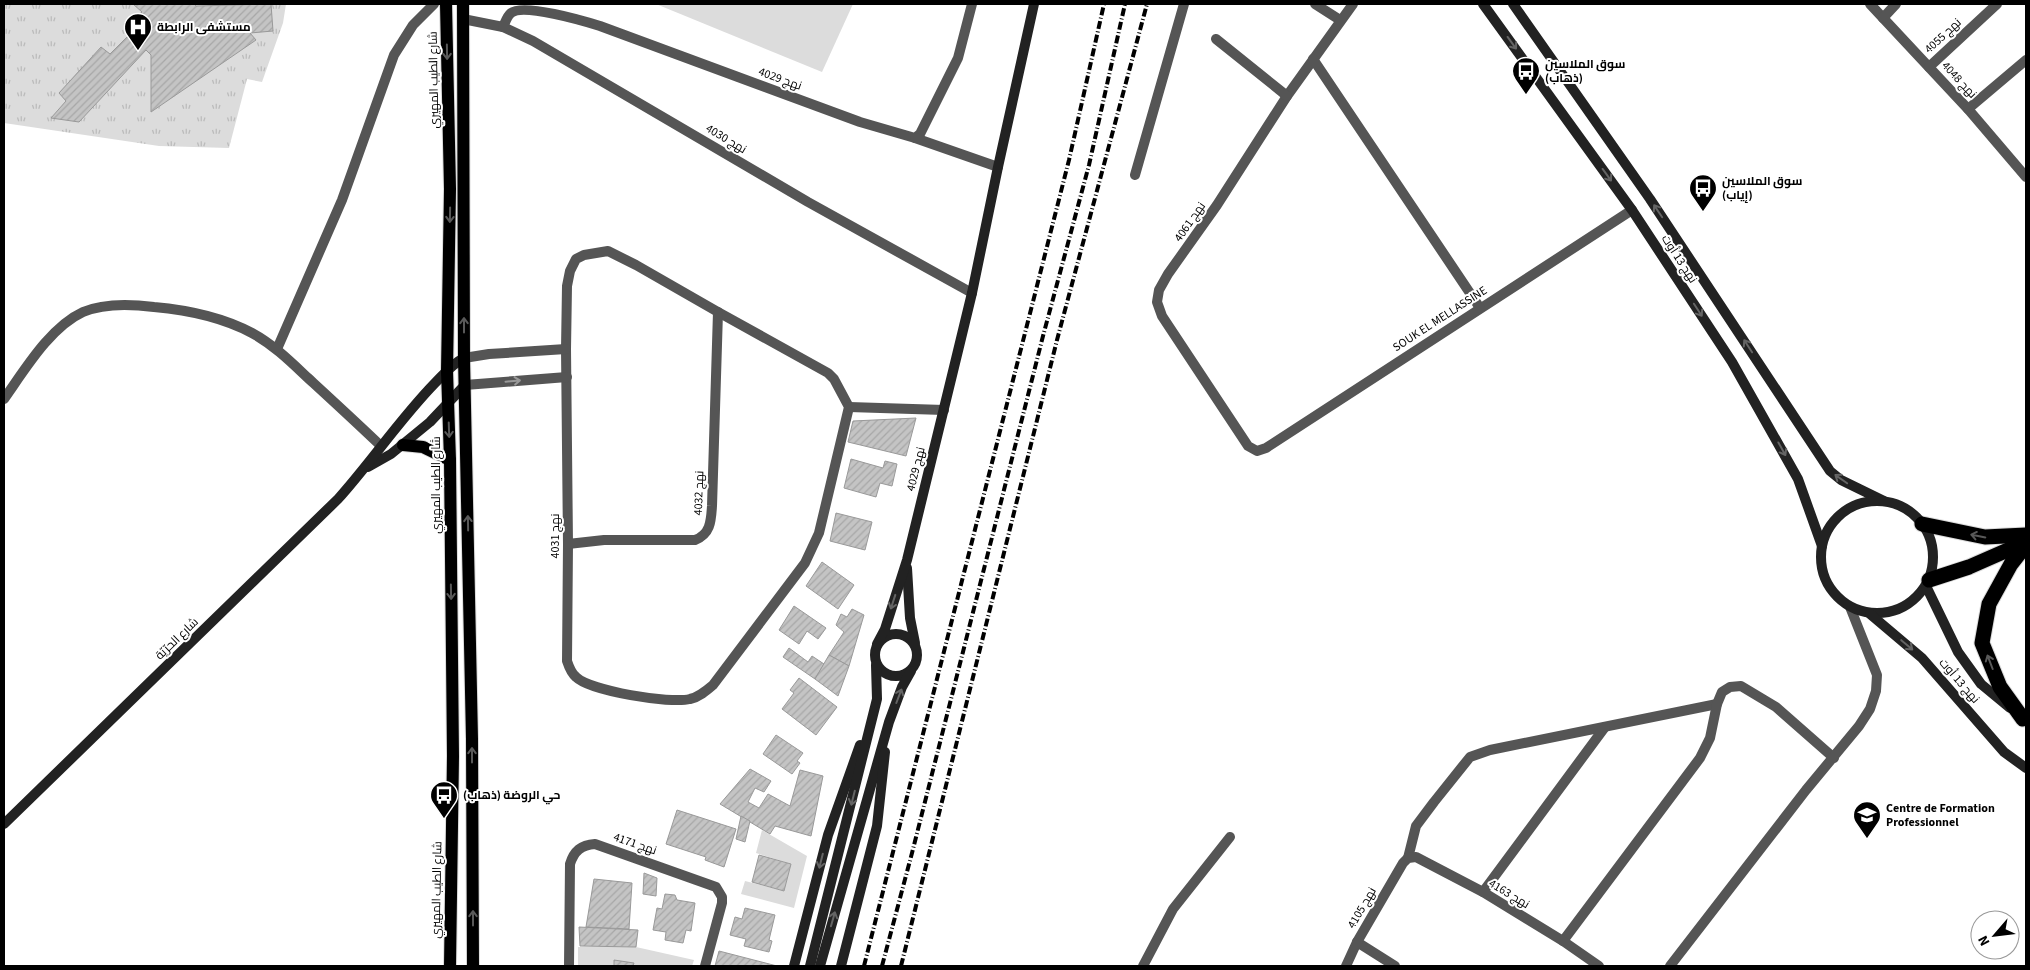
<svg xmlns="http://www.w3.org/2000/svg" width="2030" height="970" font-family="'Source Sans 3',Cairo,sans-serif">
<defs>
<pattern id="grass-tufts" width="24" height="20" patternUnits="userSpaceOnUse" patternTransform="scale(1.25)"><rect width="24" height="20" fill="#dcdcdc"/><path d="M3 7l-1-3M5 7V3M7 7l1-3M15 17l-1-3M17 17v-4M19 17l1-3" fill="none" stroke="#bbb"/></pattern>
<pattern id="building-hatch" width="6" height="6" patternUnits="userSpaceOnUse" patternTransform="scale(1.25)"><rect width="6" height="6" fill="#c4c4c4"/><path d="M-1 1l2-2M0 6l6-6M5 7l2-2" fill="none" stroke="#a7a7a7"/></pattern>
</defs>
<rect width="100%" height="100%" fill="#fff"/>
<polygon fill="url(#grass-tufts)" points="4,4 286,4 283,23 262,82 247,79 229,148 159,146 4,123"/>
<g fill="#dcdcdc">
<polygon points="656,4 853,4 822,72"/>
<polygon points="762,830 807,856 794,908 741,894 745,881 784,891 791,864 756,853"/>
<polygon points="578,947 636,947 694,960 692,966 578,966"/>
</g>
<g fill="url(#building-hatch)" stroke="#999">
<polygon points="133,4 194,4 196,6 271,4 273,31 250,33 256,40 151,112 151,55 146,50 79,122 51,118 66,101 59,93 101,47 110,54 128,36 129,23 142,12"/>
<polygon points="916,418 906,456 848,442 853,421"/>
<polygon points="851,459 883,468 885,461 897,464 892,486 880,483 876,497 844,488"/>
<polygon points="836,513 872,522 865,550 830,541"/>
<polygon points="822,562 854,585 838,609 806,586"/>
<polygon points="794,606 826,628 818,639 807,631 799,644 779,630"/>
<polygon points="852,609 864,615 849,666 829,655 844,632 836,625 841,614 847,617"/>
<polygon points="789,648 808,662 812,656 824,664 815,679 783,657"/>
<polygon points="829,655 849,666 838,696 815,679"/>
<polygon points="799,678 837,707 816,735 782,709 794,693 790,690"/>
<polygon points="776,735 803,753 797,761 800,763 792,774 763,754"/>
<polygon points="750,769 771,781 764,792 755,788 748,802 759,808 768,794 790,806 800,770 823,776 811,836 775,826 770,834 720,804"/>
<polygon points="677,810 736,829 724,867 705,860 706,857 666,844"/>
<polygon points="741,816 750,821 745,842 736,839"/>
<polygon points="759,855 791,864 784,891 752,882"/>
<polygon points="644,873 657,878 656,896 643,894"/>
<polygon points="594,879 632,883 629,929 586,927"/>
<polygon points="665,894 675,895 677,900 695,903 691,931 686,930 683,943 665,940 666,932 653,930 657,908 662,909"/>
<polygon points="745,908 775,915 769,940 772,941 769,952 744,946 746,939 730,935 735,917 742,919"/>
<polygon points="579,927 638,930 636,947 580,946"/>
<polygon points="719,951 777,966 715,966"/>
<polygon points="614,960 634,963 633,966 614,966"/>
</g>
<g fill="none" stroke-linecap="round" stroke-linejoin="round">
<g stroke="#dbdbdb" stroke-width="14">
<g id="primary">
<polyline points="446,4 450,189 447,371 450,460 453,756 450,966"/>
<polyline points="463,4 464,358 472,739 473,966"/>
<polyline points="403,445 423,447 450,460"/>
</g>
</g>
<g stroke="#dbdbdb" stroke-width="17">
<g id="highway">
<polyline points="1922,524 1985,537 2026,535"/>
<polyline points="1929,580 1969,567 2026,542"/>
<polyline points="2023,719 2000,687 1982,643 1989,604 2011,564 2026,545"/>
</g>
</g>
<g stroke="#555" stroke-width="10">
<polyline points="1315,4 1340,20"/>
<polyline points="1353,4 1287,96 1217,205 1168,274 1159,290 1157,302 1162,316 1248,446 1257,451 1266,448 1632,210"/>
<polyline points="1870,4 1968,109 2026,177"/>
<polyline points="1883,18 1896,4"/>
<polyline points="463,19 503,27 533,41 808,202 972,293"/>
<path d="M503,27C505,23 507,16 511,13C523,3 584,21 600,26L860,122L915,138L920,134L958,58L972,4"/>
<polyline points="1216,39 1287,96"/>
<polyline points="1313,59 1480,308"/>
<polyline points="1929,67 1997,4"/>
<polyline points="1968,109 2026,60"/>
<polyline points="915,138 998,167"/>
<polyline points="1135,175 1184,4"/>
<path d="M608,251L636,265L718,312L828,373L834,379L849,407L819,533L805,563L713,685C706,691 699,697 690,699C670,704 590,691 576,677C571,673 569,667 567,661L568,544L566,349L567,286L570,271L576,259L584,255Z"/>
<polyline points="277,349 342,200 394,55 413,25 434,4"/>
<polyline points="464,358 489,354 566,349"/>
<polyline points="465,385 567,377"/>
<path d="M4,399C24,371 50,327 83,312C104,303 131,304 154,307C188,310 222,317 252,333C274,345 291,362 308,378C333,401 357,423 381,446"/>
<polyline points="849,407 944,410"/>
<path d="M568,544L604,540H695C711,534 711,520 712,506L718,312"/>
<polyline points="1408,858 1416,826 1434,802 1470,757 1490,750 1717,704"/>
<polyline points="1483,892 1605,727"/>
<polyline points="1563,941 1700,758 1710,738 1717,704 1722,692 1730,687 1741,686 1776,707 1834,758"/>
<polyline points="1357,942 1395,966"/>
<path d="M569,966L570,864C574,851 581,845 595,844L716,887L722,897V903L705,966"/>
<polyline points="1143,966 1173,909 1230,837"/>
<polyline points="1346,966 1357,942 1403,863 1408,858 1416,857 1483,892 1563,941 1599,966"/>
<polyline points="1670,966 1806,790 1859,726 1870,709 1876,691 1877,675 1850,607"/>
</g>
<g stroke="#222" stroke-width="10">
<polyline points="1483,4 1632,210 1732,362 1798,479 1822,546"/>
<polyline points="1513,4 1650,199 1830,471 1841,480 1884,501"/>
<polyline points="368,467 391,454 430,422 465,385"/>
<circle cx="1877" cy="557" r="56"/>
<polyline points="907,568 910,618 915,643"/>
<polyline points="1926,586 1958,652 1981,684 2010,708"/>
<polyline points="1870,614 1922,658 2004,752 2026,768"/>
<circle cx="896" cy="655" r="21"/>
<polyline points="877,644 885,629 907,560 956,359 972,293 998,167 1034,4"/>
<path d="M4,824L338,499C372,461 400,419 435,383C444,374 452,364 464,358"/>
<polyline points="794,966 828,835 860,745"/>
<polyline points="810,966 877,699 876,665"/>
<polyline points="820,966 889,722 902,687 911,671"/>
<polyline points="841,966 877,826 885,752"/>
</g>
<use href="#primary" stroke="#000" stroke-width="12"/>
<use href="#highway" stroke="#000" stroke-width="15"/>
<g stroke="#000" stroke-width="4" stroke-dasharray="8 2.5 1 2.5" stroke-linecap="butt">
<polyline points="864,966 1069,160 1104,4"/>
<polyline points="882,966 912,853 1043,336 1089,165 1125,4"/>
<polyline points="901,966 1057,340 1147,4"/>
</g>
</g>
<defs><path id="oneway-shaft" d="M-6 0H5M1.5-3L5.5 0L1.5 3" fill="none" stroke-width="1.6" stroke-linecap="round" stroke-linejoin="round" transform="scale(1.25)"/></defs>
<g stroke="#646464">
<use href="#oneway-shaft" transform="translate(1512 43) rotate(54)"/>
<use href="#oneway-shaft" transform="translate(1607 175) rotate(54)"/>
<use href="#oneway-shaft" transform="translate(1658 211) rotate(-124)"/>
<use href="#oneway-shaft" transform="translate(1698 310) rotate(57)"/>
<use href="#oneway-shaft" transform="translate(1748 346) rotate(-123)"/>
<use href="#oneway-shaft" transform="translate(1782 449) rotate(61)"/>
<use href="#oneway-shaft" transform="translate(1841 479) rotate(-145)"/>
<use href="#oneway-shaft" transform="translate(893 602) rotate(108)"/>
<use href="#oneway-shaft" transform="translate(1907 645) rotate(40)"/>
<use href="#oneway-shaft" transform="translate(899 696) rotate(-69)"/>
<use href="#oneway-shaft" transform="translate(853 798) rotate(104)"/>
<use href="#oneway-shaft" transform="translate(821 861) rotate(104)"/>
<use href="#oneway-shaft" transform="translate(833 919) rotate(-74)"/>
</g>
<g stroke="#595959">
<use href="#oneway-shaft" transform="translate(447 52) rotate(89)"/>
<use href="#oneway-shaft" transform="translate(450 215) rotate(91)"/>
<use href="#oneway-shaft" transform="translate(464 325) rotate(-90)"/>
<use href="#oneway-shaft" transform="translate(449 430) rotate(88)"/>
<use href="#oneway-shaft" transform="translate(468 523) rotate(-91)"/>
<use href="#oneway-shaft" transform="translate(1978 536) rotate(-169)"/>
<use href="#oneway-shaft" transform="translate(451 592) rotate(89)"/>
<use href="#oneway-shaft" transform="translate(1990 662) rotate(-111)"/>
<use href="#oneway-shaft" transform="translate(472 755) rotate(-90)"/>
<use href="#oneway-shaft" transform="translate(473 918) rotate(-90)"/>
</g>
<use stroke="#999" href="#oneway-shaft" transform="translate(513 381) rotate(-5)"/>
<defs>
<g id="hospital-pin" transform="scale(1.4375)"><path d="M0 17L-7.5 6A9.5 9.5 0 1 1 7.5 6Z" fill="#000" stroke="#fff"/><path d="M-5-5h3v3.5h4V-5h3V5h-3V1.5h-4V5h-3Z" fill="#fff"/></g>
<g id="bus-pin" transform="scale(1.4375)"><path d="M0 17L-7.5 6A9.5 9.5 0 1 1 7.5 6Z" fill="#000" stroke="#fff"/><path d="M-5-6H5V4H4V6H2V4H-2V6H-4V4H-5ZM-3.5-4V0h7V-4ZM-3.5 1.2v1.5H-2V1.2ZM2 1.2v1.5H3.5V1.2Z" fill="#fff"/></g>
<g id="school-pin" transform="scale(1.4375)"><path d="M0 17L-7.5 6A9.5 9.5 0 1 1 7.5 6Z" fill="#000" stroke="#fff"/><path d="M0-5L7-2L0 1L-7-2ZM-4 1L0 2.5L4 1V4Q0 6-4 4Z" fill="#fff"/></g>
</defs>
<g fill-rule="evenodd">
<use href="#hospital-pin" x="138" y="27"/>
<use href="#bus-pin" x="1526" y="71"/>
<use href="#bus-pin" x="1703" y="188"/>
<use href="#bus-pin" x="444" y="795"/>
<use href="#school-pin" x="1867" y="815"/>
</g>
<g text-anchor="middle" dominant-baseline="central" stroke-width="4" stroke-linejoin="round" paint-order="stroke">
<g font-size="12" font-weight="bold" fill="#000" stroke="#fff" text-anchor="start">
<text x="157" y="27">مستشفى الرابطة</text>
<text x="1545" y="64">سوق الملاسين<tspan x="1545" dy="14">(ذهاب)</tspan></text>
<text x="1722" y="181">سوق الملاسين<tspan x="1722" dy="14">(إياب)</tspan></text>
<text x="463" y="795">حي الروضة (ذهاب)</text>
<text x="1886" y="808">Centre de Formation<tspan x="1886" dy="14">Professionnel</tspan></text>
</g>
<g font-size="12" fill="#000" stroke="#fff">
<text transform="translate(1943 36) rotate(-43)">نهج 4055</text>
<text transform="translate(780 79) rotate(20)">نهج 4029</text>
<text transform="translate(434 80) rotate(-91)">شارع الطيب المهيري</text>
<text transform="translate(1959 80) rotate(47)">نهج 4048</text>
<text transform="translate(726 139) rotate(31)">نهج 4030</text>
<text transform="translate(1190 222) rotate(-55)">نهج 4061</text>
<text transform="translate(1679 259) rotate(57)">نهج 13 أوت</text>
<text transform="translate(1440 319) rotate(-33)">SOUK EL MELLASSINE</text>
<text transform="translate(916 469) rotate(-76)">نهج 4029</text>
<text transform="translate(436 485) rotate(-90)">شارع الطيب المهيري</text>
<text transform="translate(699 493) rotate(-88)">نهج 4032</text>
<text transform="translate(555 536) rotate(-90)">نهج 4031</text>
<text transform="translate(177 639) rotate(-44)">شارع الحرّيّة</text>
<text transform="translate(1959 681) rotate(49)">نهج 13 أوت</text>
<text transform="translate(635 844) rotate(19)">نهج 4171</text>
<text transform="translate(437 890) rotate(-89)">شارع الطيب المهيري</text>
<text transform="translate(1509 894) rotate(31)">نهج 4163</text>
<text transform="translate(1362 908) rotate(-60)">نهج 4105</text>
</g>
</g>
<rect width="2030" height="970" fill="none" stroke="#000000" stroke-width="10"/>
<g transform="translate(1995 935) rotate(242)"><circle r="24" fill="#ffffff" stroke="#999999"/>
<path d="M0-4L9 19L0 12L-9 19Z" fill="#000000"/>
<text y="-8" font-size="14" font-weight="bold" text-anchor="middle" fill="#000000">N</text>
</g>
</svg>
